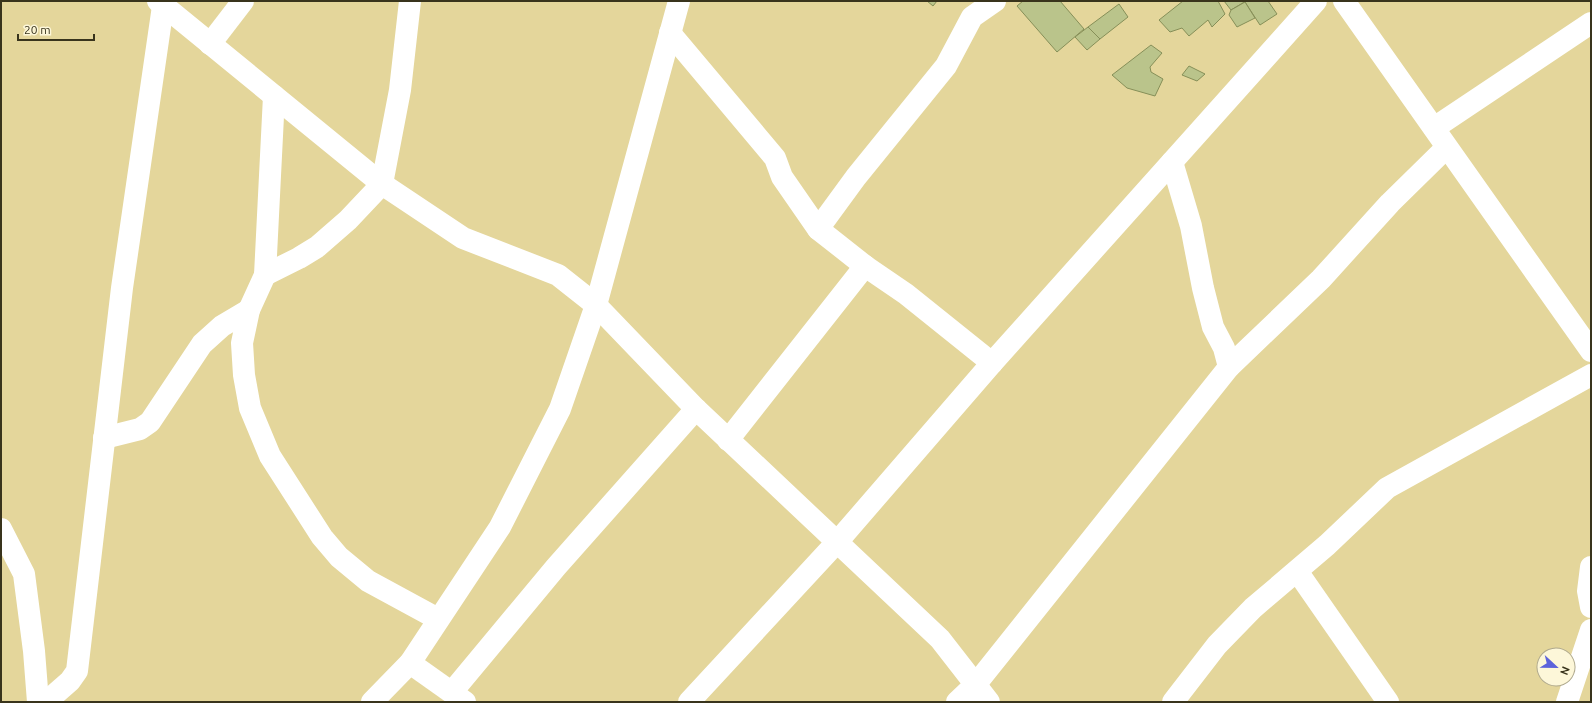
<svg xmlns="http://www.w3.org/2000/svg" width="1592" height="703" font-family="Ubuntu,sans-serif">
<rect width="100%" height="100%" fill="#e4d69b"/>
<g fill="#bac48b" stroke="#868f58">
<polygon points="927,1 937,1 933,6"/>
<polygon points="1023,1 1060,1 1084,29 1057,52 1017,6"/>
<polygon points="1183,1 1218,1 1225,14 1212,27 1208,20 1189,36 1182,28 1170,32 1159,20"/>
<polygon points="1224,1 1246,1 1231,10"/>
<polygon points="1246,1 1268,1 1277,14 1260,25 1245,2"/>
<polygon points="1245,2 1255,18 1237,27 1229,15 1231,10"/>
<polygon points="1119,4 1128,17 1100,39 1088,27"/>
<polygon points="1088,27 1100,39 1087,50 1075,37"/>
<polygon points="1151,45 1162,53 1150,67 1151,72 1163,79 1155,96 1127,88 1112,75"/>
<polygon points="1189,66 1205,74 1197,81 1182,75"/>
</g>
<g fill="none" stroke-linecap="round" stroke-linejoin="round">
<g stroke="#fff" stroke-width="22">
<polyline points="158,1 382,184 463,238 558,275 596,305 696,409 940,639 989,702"/>
<polyline points="1344,1 1591,351"/>
<polyline points="670,33 775,158 782,177 818,229"/>
<polyline points="210,44 243,1"/>
<polyline points="274,96 265,275 249,310 242,343 244,375 250,408 270,456 322,537 339,557 368,581 438,619"/>
<polyline points="1434,128 1591,23"/>
<polyline points="1172,162 1191,226 1203,288 1213,327 1224,348 1229,367"/>
<polyline points="265,275 299,258 317,247 348,220 382,184 400,90 410,1"/>
<polyline points="992,363 906,294 865,266 818,229 856,177 946,66 972,17 995,1"/>
<polyline points="104,438 140,429 150,422 202,344 222,326 249,310"/>
<polyline points="728,440 865,266"/>
<polyline points="1,529 24,574 34,651 38,702"/>
<polyline points="1591,567 1588,591 1591,607"/>
<polyline points="1297,571 1388,702"/>
<polyline points="410,663 465,702"/>
<polyline points="452,692 556,567 696,409"/>
<polyline points="46,702 70,681 77,671 122,288 163,6"/>
<polyline points="372,702 410,663 500,527 560,409 596,305 679,1"/>
<polyline points="689,702 838,541 992,363 1316,1"/>
<polyline points="957,702 976,684 1229,367 1321,279 1390,203 1446,148"/>
<polyline points="1173,702 1217,645 1253,608 1327,545 1387,488 1591,375"/>
<polyline points="1567,702 1591,630"/>
</g>
</g>
<rect width="1592" height="703" fill="none" stroke="#39341c" stroke-width="4"/>
<g transform="translate(1556 667) rotate(112)"><circle r="19" fill="#fdf7d9" stroke="#afa98d"/>
<path d="M0-3L7 15L0 10L-7 15Z" fill="#5d63db"/>
<text y="-6" font-size="11" font-weight="bold" text-anchor="middle" fill="#39341c">N</text>
</g>
<path d="M18 34v6h76v-6" fill="none" stroke="#39341c" stroke-width="2"/>
<text x="24" y="34" font-size="12" fill="#39341c" stroke="#fdf7d9" stroke-width="3" paint-order="stroke">20 m</text>
</svg>
